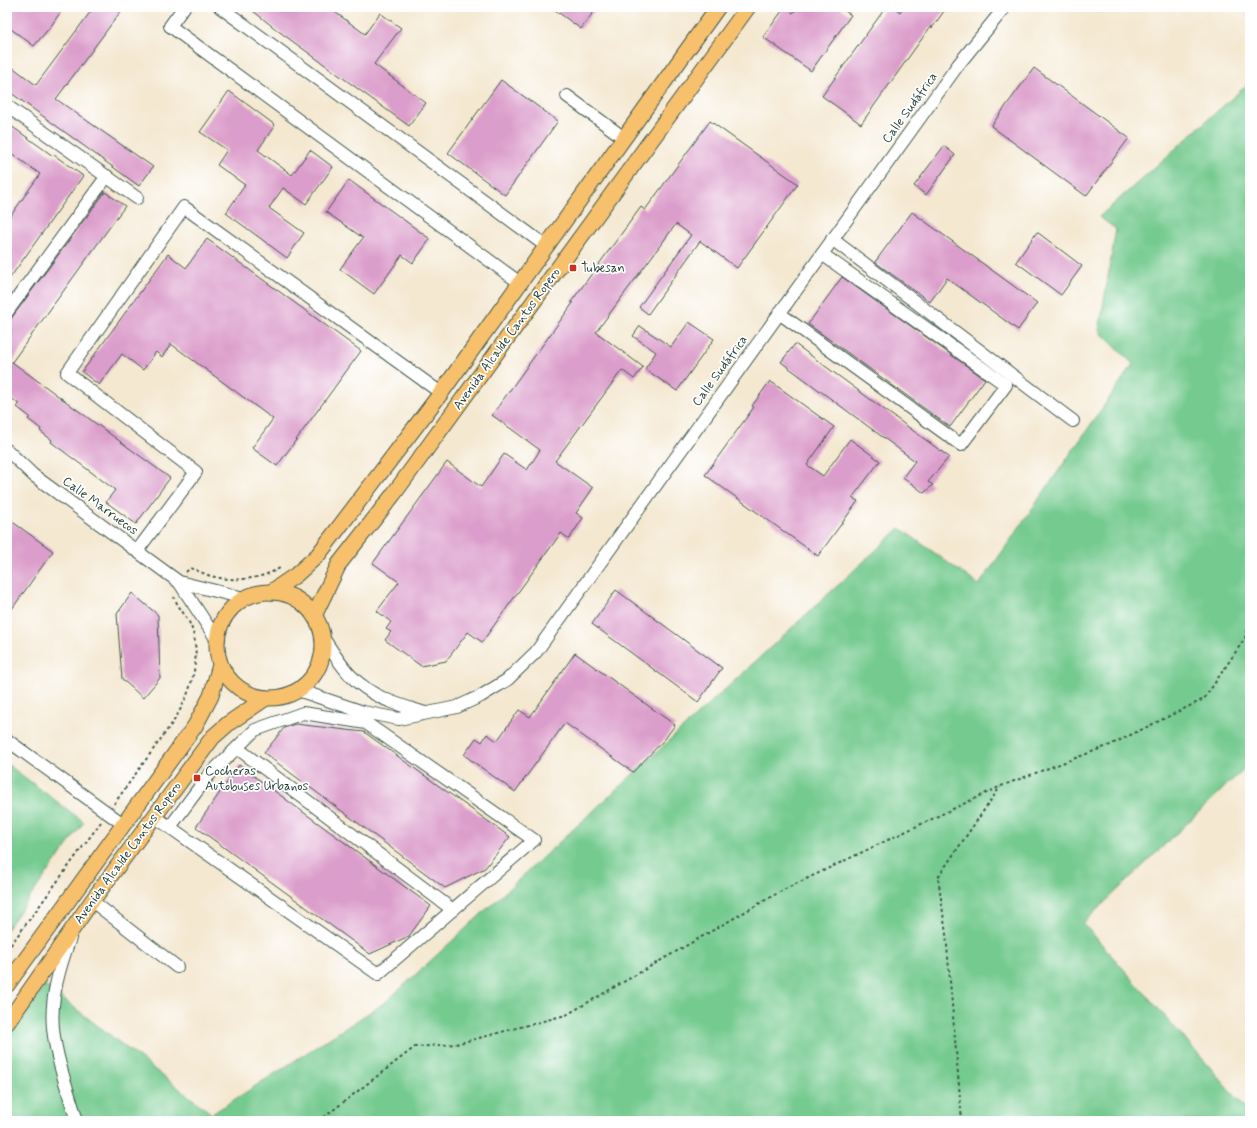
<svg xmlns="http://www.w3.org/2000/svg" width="1257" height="1128" font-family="Mynerve,sans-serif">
<rect width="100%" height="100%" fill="#fff"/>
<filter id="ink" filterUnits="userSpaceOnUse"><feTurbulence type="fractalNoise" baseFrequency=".025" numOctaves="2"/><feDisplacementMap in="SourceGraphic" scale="8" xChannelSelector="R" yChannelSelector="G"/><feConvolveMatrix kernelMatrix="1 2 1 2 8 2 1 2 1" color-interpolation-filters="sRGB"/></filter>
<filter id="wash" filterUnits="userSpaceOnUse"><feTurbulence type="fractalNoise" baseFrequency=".012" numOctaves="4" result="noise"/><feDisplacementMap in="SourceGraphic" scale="16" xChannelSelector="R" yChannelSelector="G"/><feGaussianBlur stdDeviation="0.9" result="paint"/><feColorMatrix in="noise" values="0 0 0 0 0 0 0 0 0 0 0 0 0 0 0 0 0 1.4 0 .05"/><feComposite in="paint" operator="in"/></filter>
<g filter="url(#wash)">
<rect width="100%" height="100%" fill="#f4e8d1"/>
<g fill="#74ca8f" stroke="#4a8462">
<polygon points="1250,82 1250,763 1083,923 1250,1113 1250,1121 9,1121 7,1109 7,1036 45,985 212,1114 387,1001 900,528 979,585 1133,364 1099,331 1116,229 1099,217"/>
<polygon points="7,764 84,822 7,929"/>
</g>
<g id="blocks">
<g fill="#db9dcb">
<polygon points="7,7 64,7 51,26 34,46 7,26"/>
<polygon points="94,7 124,7 56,99 153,167 139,186 7,90 7,63 36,85"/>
<polygon points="248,7 328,7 365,34 380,13 401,28 374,64 426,103 409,126 277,30"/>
<polygon points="551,7 597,7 581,29"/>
<polygon points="785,7 793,13 798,7 839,7 851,15 811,71 763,37"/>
<polygon points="886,7 893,7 900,12 903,7 947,7 932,28 931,26 861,124 822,96"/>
<polygon points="1034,68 1129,138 1086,196 991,126"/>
<polygon points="501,80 558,121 505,195 448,153"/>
<polygon points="229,91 275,125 258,150 292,175 310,150 333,167 306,204 283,188 269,208 304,233 287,258 226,213 245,185 217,165 227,150 200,132"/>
<polygon points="710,121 798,184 737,268 700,241 648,314 639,307 691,235 676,224 596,332 643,367 634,379 622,370 555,461 593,488 576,513 583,518 569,539 561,533 482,642 468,632 446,661 421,666 385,640 391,632 386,629 391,622 377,611 399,582 373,563 447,462 481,487 504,454 527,470 540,450 492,415 573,303 571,302 641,207 645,210"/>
<polygon points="7,123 53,156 54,155 83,176 7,282 7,221 40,174 7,150"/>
<polygon points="944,146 955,155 926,195 914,186"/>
<polygon points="349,180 430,239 413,263 402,255 374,294 340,269 363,238 326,212"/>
<polygon points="105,192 125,206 12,362 170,478 136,524 106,502 115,490 51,442 52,440 40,431 41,429 28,419 30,417 17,407 19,404 7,395 7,324"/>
<polygon points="912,212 1037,303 1018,330 947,278 930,302 875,262"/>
<polygon points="1037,232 1082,266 1061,295 1016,262"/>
<polygon points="207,239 361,351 277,466 252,448 273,419 171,344 162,357 156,352 143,370 122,354 99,385 82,372 168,254 186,268"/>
<polygon points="842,277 985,379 950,427 808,324"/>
<polygon points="689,322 714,339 677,391 645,369 656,352 633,336 640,326 671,347"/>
<polygon points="795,344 949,457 928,482 933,485 924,493 903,477 915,461 781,362"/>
<polygon points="770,381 834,427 807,465 823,476 850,439 880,461 852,498 858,501 818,556 705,475 754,407 752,406"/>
<polygon points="7,518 53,551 7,616"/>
<polygon points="616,590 722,668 698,702 592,624"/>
<polygon points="132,593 158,615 160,678 143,698 122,679 117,614"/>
<polygon points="575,653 675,725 664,740 633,772 565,723 515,792 464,755 476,738 482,742 487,734 497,741 519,710 530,717"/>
<polygon points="295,724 364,732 510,837 485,868 445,888 264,753 284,728"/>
<polygon points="239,765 431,906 409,936 370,954 196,827"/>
</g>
</g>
</g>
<g filter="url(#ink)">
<use href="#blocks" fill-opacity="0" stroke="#3f574c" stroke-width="1"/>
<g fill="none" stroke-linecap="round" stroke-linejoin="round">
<g stroke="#3f574c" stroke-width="14">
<g id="minor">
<polyline points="184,7 170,26 520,283"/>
<polyline points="220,7 546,246"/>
<polyline points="567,96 624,138"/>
<polyline points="7,106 137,198"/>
<polyline points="832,239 1073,421"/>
<polyline points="7,312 107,176"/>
<polyline points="779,313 961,445 1006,385 822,254"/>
<polyline points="7,450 33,475 179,582 217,640"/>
<polyline points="137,551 196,472 67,373 184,207 441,393"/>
<polyline points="179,582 244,598"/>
<path d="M322,636C330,648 341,666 351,676C373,698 396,704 425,713"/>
<polyline points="298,690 363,712 399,719 457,707 481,696 507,680 536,652 958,65 1005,7"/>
<polyline points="7,740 123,824"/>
<polyline points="237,748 453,910"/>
<polyline points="154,816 378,974 534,840 366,723 303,713 255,730 208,776 170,827"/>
<polyline points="92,901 177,967"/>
<path d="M70,938C60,966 50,998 53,1028C56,1059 68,1091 77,1121"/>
</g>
</g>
<g stroke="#3f574c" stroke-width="17">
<g id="major">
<polyline points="271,592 296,575 318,555 441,393 718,7"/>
<circle cx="270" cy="645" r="53"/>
<polyline points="314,616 339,564 393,495 748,7"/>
<polyline points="7,985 195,726 211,696 220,665"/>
<polyline points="7,1023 92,901 213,737 229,723 266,698"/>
</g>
</g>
<g stroke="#3f574c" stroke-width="2" stroke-dasharray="3 3" stroke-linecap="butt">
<path d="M186,572L190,568C197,570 204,574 211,576C234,582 259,580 280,568"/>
<path d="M114,804L173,722C190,696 202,660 192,629C188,617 178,608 174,597"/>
<polyline points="7,950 101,822"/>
<polyline points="319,1121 415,1047 456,1044 566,1015 783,890 1001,786 1110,745 1204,699 1245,638 1250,619"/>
<polyline points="962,1121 946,934 938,877 1000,787"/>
</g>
<use href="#minor" stroke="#fff" stroke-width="12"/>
<use href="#major" stroke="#f7c06c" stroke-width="15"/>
</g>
</g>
<g fill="#c8321e" stroke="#fff" stroke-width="1.5">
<rect x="569" y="264" width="8" height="8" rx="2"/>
<rect x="193" y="774" width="8" height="8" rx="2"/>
</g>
<g text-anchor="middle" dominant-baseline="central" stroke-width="3.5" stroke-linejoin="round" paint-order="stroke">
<g font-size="13" fill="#1f3d34" stroke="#fff">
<text transform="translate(910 108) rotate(-54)">Calle Sudáfrica</text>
<text transform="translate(507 339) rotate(-54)">Avenida Alcalde Cantos Ropero</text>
<text transform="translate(720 371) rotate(-54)">Calle Sudáfrica</text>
<text transform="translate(100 506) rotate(36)">Calle Marruecos</text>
<text transform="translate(128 853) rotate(-54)">Avenida Alcalde Cantos Ropero</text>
</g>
<g font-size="13" fill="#1f3d34" stroke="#fff" text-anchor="start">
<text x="581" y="268">Tubesan</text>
<text x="205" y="771">Cocheras<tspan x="205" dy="15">Autobuses Urbanos</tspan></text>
</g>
</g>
<rect width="1257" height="1128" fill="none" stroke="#fff" stroke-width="24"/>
</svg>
